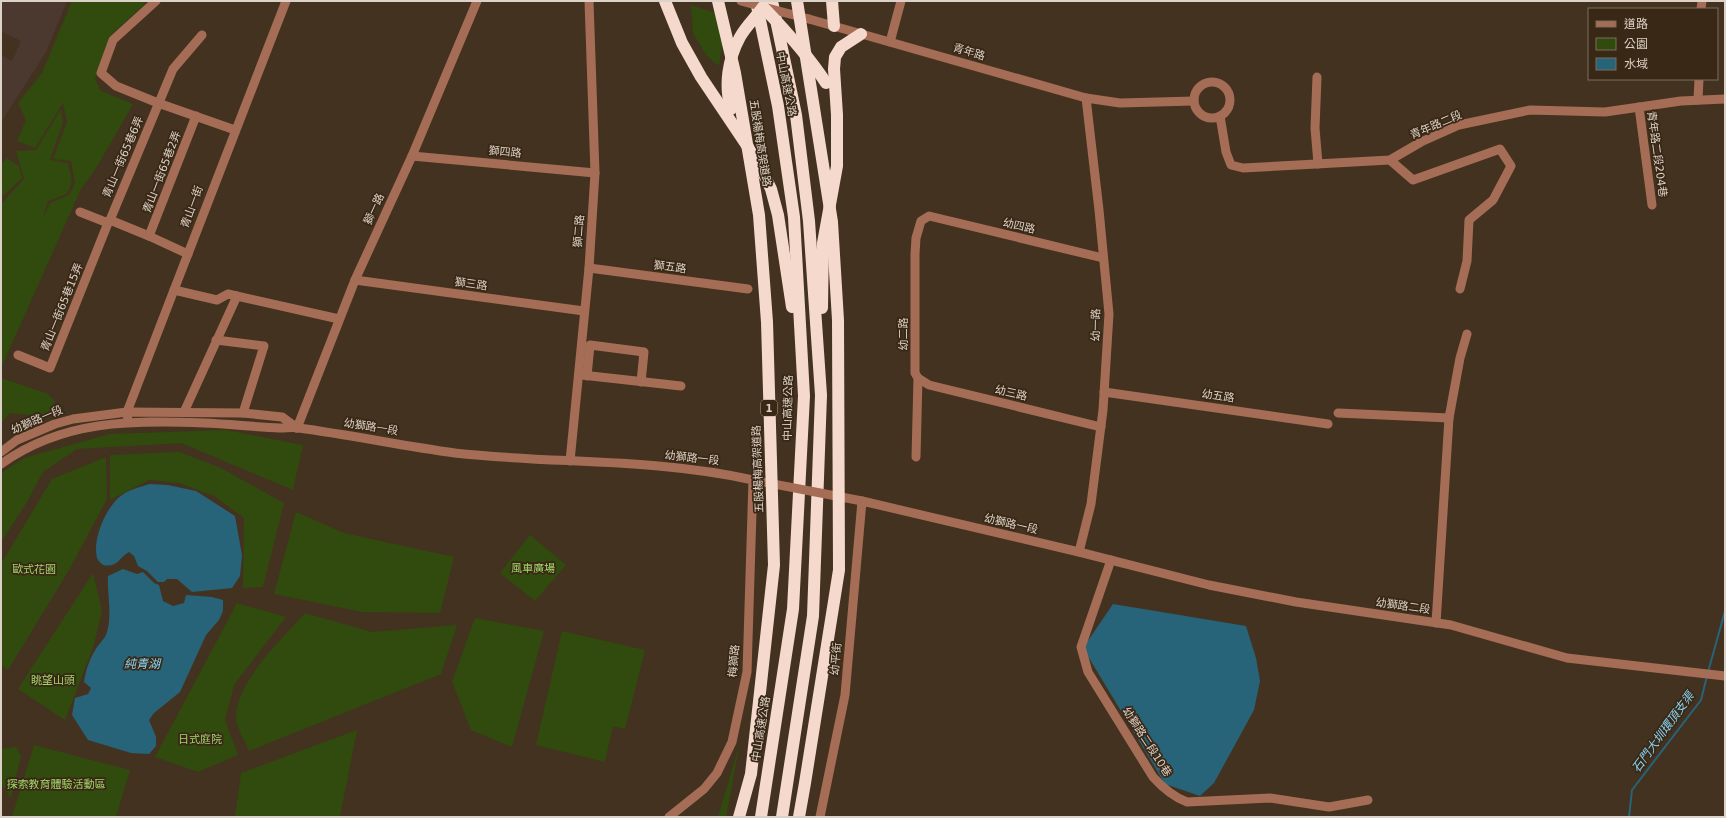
<svg xmlns="http://www.w3.org/2000/svg" width="1726" height="818" font-family="'DejaVu Sans','Noto Sans TC',sans-serif">
<rect width="100%" height="100%" fill="#433220"/>
<polygon fill="#4b392f" points="1,1 67,1 46,52 1,122 1,55 12,61 21,41 1,31"/>
<g fill="#314a0d">
<polygon points="72,1 148,1 109,37 95,79 101,91 133,104 98,165 81,189 1,368 1,204 24,179 16,151 36,150 61,109 63,123 50,160 68,163 72,182 67,194 48,201 43,218 50,203 69,195 75,183 71,161 53,159 67,122 63,103 35,148 17,141 26,120 18,103 42,73"/>
<polygon points="691,5 715,13 723,38 719,66 706,55 693,33"/>
<polygon points="7,158 19,166 22,178 1,198 1,165"/>
<polygon points="1,378 46,393 55,401 46,417 10,413 1,423"/>
<polygon points="226,430 303,445 293,490 181,443 77,449 43,472 27,502 1,542 1,473 24,458 110,434"/>
<polygon points="179,452 219,467 284,503 263,587 243,588 244,518 214,496 179,483 149,480 110,500 110,455"/>
<polygon points="106,457 107,499 69,570 8,670 1,665 1,564 52,479"/>
<polygon points="296,512 344,533 454,557 440,613 362,612 274,594"/>
<polygon points="530,535 566,565 535,601 500,573"/>
<polygon points="93,573 102,611 93,648 65,720 18,689"/>
<polygon points="237,603 286,617 234,685 225,720 238,755 198,772 155,757"/>
<path d="M305,613L372,632L457,625L441,674L249,751C246,743 235,725 236,717C237,680 282,639 305,613Z"/>
<polygon points="475,618 544,631 512,747 471,730 452,682"/>
<polygon points="562,631 645,650 625,729 613,726 605,762 536,745"/>
<polygon points="357,730 340,817 235,817 241,773"/>
<polygon points="740,743 726,817 718,817"/>
<polygon points="34,745 130,770 116,817 12,817"/>
<polygon points="16,747 21,756 11,798 1,783 1,749"/>
</g>
<g fill="#276379">
<path d="M150,484L168,485L196,491L235,516L242,555L240,576L232,588L192,592L177,579H167L164,582H158L147,571L138,566L134,556L129,552C119,558 117,568 103,565C101,563 98,561 97,558C92,540 106,506 122,495C130,489 140,487 150,484Z"/>
<path d="M123,569L137,574L143,572L154,583L159,585L163,601L173,606L184,603L186,595L212,597L223,600V611L219,620L206,635L180,692L154,713L149,720L156,737V746L149,754L131,753L88,740L72,715L75,698L88,694L91,688L84,682C86,669 90,658 97,647C100,643 104,639 106,635C113,617 107,595 108,576Z"/>
<polygon points="1113,604 1246,626 1256,658 1260,681 1254,710 1214,783 1200,796 1165,784 1083,648"/>
</g>
<g fill="none" stroke-linecap="round" stroke-linejoin="round">
<g stroke="#276379" stroke-width="2">
<polyline points="1708,672 1725,611"/>
<polyline points="1629,817 1632,790 1701,700 1707,676"/>
</g>
<g stroke="#a66d56" stroke-width="9">
<polyline points="156,1 113,40 101,73 116,86 158,103 235,130"/>
<polyline points="1701,9 1702,1"/>
<polyline points="809,19 1086,98 1120,103 1194,101"/>
<polyline points="890,42 901,1"/>
<polyline points="1317,77 1315,128 1318,164"/>
<circle cx="1212" cy="100" r="18"/>
<polyline points="1698,100 1699,79"/>
<polyline points="1639,107 1652,205"/>
<polyline points="1220,116 1226,152 1231,165 1243,168 1390,160 1421,142 1459,125 1530,110 1605,112 1681,101 1725,99"/>
<polyline points="412,156 595,173"/>
<polyline points="1390,160 1413,180 1500,149 1511,166 1493,200 1469,220 1467,261 1460,289"/>
<polyline points="80,212 108,223 110,220 149,236 188,254"/>
<polyline points="110,220 173,69 202,35"/>
<polyline points="149,236 196,116"/>
<polyline points="589,268 748,289"/>
<polyline points="355,280 584,311"/>
<polyline points="174,290 217,300 228,294 339,319"/>
<polyline points="216,340 264,346 243,413"/>
<polyline points="18,355 50,368 108,223"/>
<polyline points="582,375 681,386"/>
<polyline points="587,376 590,345 644,352 641,382"/>
<polyline points="918,378 929,385 1101,427"/>
<polyline points="1104,392 1328,424"/>
<polyline points="184,412 237,296"/>
<polyline points="1338,413 1449,418"/>
<path d="M128,422L127,412C180,275 232,138 286,1"/>
<polyline points="297,428 355,280 412,156 477,1"/>
<polyline points="1,452 17,440 55,424 73,419 127,412 243,413 282,417 297,428"/>
<polyline points="916,457 918,378 915,373 915,254 916,238 921,221 929,216 1103,258"/>
<polyline points="570,461 589,268 595,173 589,1"/>
<path d="M1,464C63,420 131,420 204,423C229,424 255,427 280,428C287,428 293,427 299,428C351,435 403,446 455,453C554,464 655,458 753,480L747,672L732,742L717,773L704,789L669,817"/>
<polyline points="1079,552 1091,504 1103,410 1109,314 1099,210 1086,98"/>
<path d="M1111,560L1081,647L1088,672L1153,777C1163,788 1173,797 1187,802L1270,798L1329,807L1368,800"/>
<polyline points="1436,623 1449,418 1460,358 1467,334"/>
<polyline points="820,817 845,695 862,501 1079,552 1209,585 1296,602 1451,625 1567,658 1725,676"/>
</g>
<g stroke="#f6d9cd" stroke-width="12">
<polyline points="665,1 682,43 701,77 758,162 771,189 778,215 792,307"/>
<polyline points="772,1 796,115 809,221 821,395 813,616 782,817"/>
<polyline points="832,1 834,26"/>
<polyline points="757,6 778,106 794,217 804,396 793,609 761,817"/>
<polyline points="822,308 823,243 837,166 837,115 834,69 835,57 841,47 861,34"/>
</g>
<g stroke="#a66d56" stroke-width="9">
<polyline points="741,1 809,19"/>
<polyline points="753,480 862,501"/>
</g>
<g stroke="#f6d9cd" stroke-width="12">
<polyline points="718,1 735,73 759,215 767,322 774,565 751,774 739,817"/>
<polyline points="797,1 832,222 838,320 839,570 805,783 799,817"/>
<path d="M731,109C724,85 728,59 740,37C746,26 756,17 763,7C786,31 808,55 826,83"/>
</g>
</g>
<g text-anchor="middle" dominant-baseline="central" stroke-width="3.5" stroke-linejoin="round" paint-order="stroke">
<rect fill="#392816" stroke="#ac9f92" stroke-width="1" x="761" y="400" width="16" height="16" rx="3"/>
<g font-size="10" font-weight="bold" fill="#ddd2c7">
<text x="769" y="408">1</text>
</g>
<g font-size="11" fill="#ddd2c7" stroke="#392816">
<text transform="translate(969 52) rotate(16)">青年路</text>
<text transform="translate(786 84) rotate(79)">中山高速公路</text>
<text transform="translate(1436 125) rotate(-23)">青年路二段</text>
<text transform="translate(760 143) rotate(81)">五股楊梅高架道路</text>
<text transform="translate(505 152) rotate(5)">獅四路</text>
<text transform="translate(1657 154) rotate(82)">青年路二段204巷</text>
<text transform="translate(123 157) rotate(-67)">青山一街65巷6弄</text>
<text transform="translate(162 172) rotate(-69)">青山一街65巷2弄</text>
<text transform="translate(192 207) rotate(-70)">青山一街</text>
<text transform="translate(374 209) rotate(-65)">獅一路</text>
<text transform="translate(1019 226) rotate(13)">幼四路</text>
<text transform="translate(579 231) rotate(-86)">獅二路</text>
<text transform="translate(670 267) rotate(7)">獅五路</text>
<text transform="translate(471 284) rotate(8)">獅三路</text>
<text transform="translate(62 307) rotate(-68)">青山一街65巷15弄</text>
<text transform="translate(1096 325) rotate(-89)">幼一路</text>
<text transform="translate(903 334) rotate(-90)">幼二路</text>
<text transform="translate(1011 393) rotate(13)">幼三路</text>
<text transform="translate(1218 396) rotate(8)">幼五路</text>
<text transform="translate(788 408) rotate(-89)">中山高速公路</text>
<text transform="translate(37 420) rotate(-23)">幼獅路一段</text>
<text transform="translate(371 427) rotate(9)">幼獅路一段</text>
<text transform="translate(692 458) rotate(6)">幼獅路一段</text>
<text transform="translate(758 469) rotate(-92)">五股楊梅高架道路</text>
<text transform="translate(1011 524) rotate(13)">幼獅路一段</text>
<text transform="translate(1403 606) rotate(8)">幼獅路二段</text>
<text transform="translate(836 659) rotate(-85)">幼平街</text>
<text transform="translate(734 661) rotate(-85)">梅獅路</text>
<text transform="translate(761 729) rotate(-81)">中山高速公路</text>
<text transform="translate(1147 742) rotate(57)">幼獅路二段10巷</text>
</g>
<g font-size="11" fill="#a1d569" stroke="#392816">
<text x="533" y="568">風車廣場</text>
<text x="34" y="569">歐式花園</text>
<text x="53" y="680">眺望山頭</text>
<text x="200" y="739">日式庭院</text>
<text x="56" y="784">探索教育體驗活動區</text>
</g>
<g font-size="12" font-style="italic" fill="#87d5f6" stroke="#392816">
<text x="142" y="664">純青湖</text>
<text transform="translate(1663 732) rotate(-54)">石門大圳環頂支渠</text>
</g>
</g>
<rect width="1726" height="818" fill="none" stroke="#ddd2c7" stroke-width="4"/>
<rect x="1588" y="8" width="130" height="72" fill="#392816" stroke="#7b6c5d"/>
<rect x="1596" y="21" width="20" height="6" fill="#a66d56" stroke="#7b6c5d"/>
<text x="1624" y="28" font-size="12" fill="#ddd2c7">道路</text>
<rect x="1596" y="38" width="20" height="12" fill="#314a0d" stroke="#7b6c5d"/>
<text x="1624" y="48" font-size="12" fill="#ddd2c7">公園</text>
<rect x="1596" y="58" width="20" height="12" fill="#276379" stroke="#7b6c5d"/>
<text x="1624" y="68" font-size="12" fill="#ddd2c7">水域</text>
</svg>
